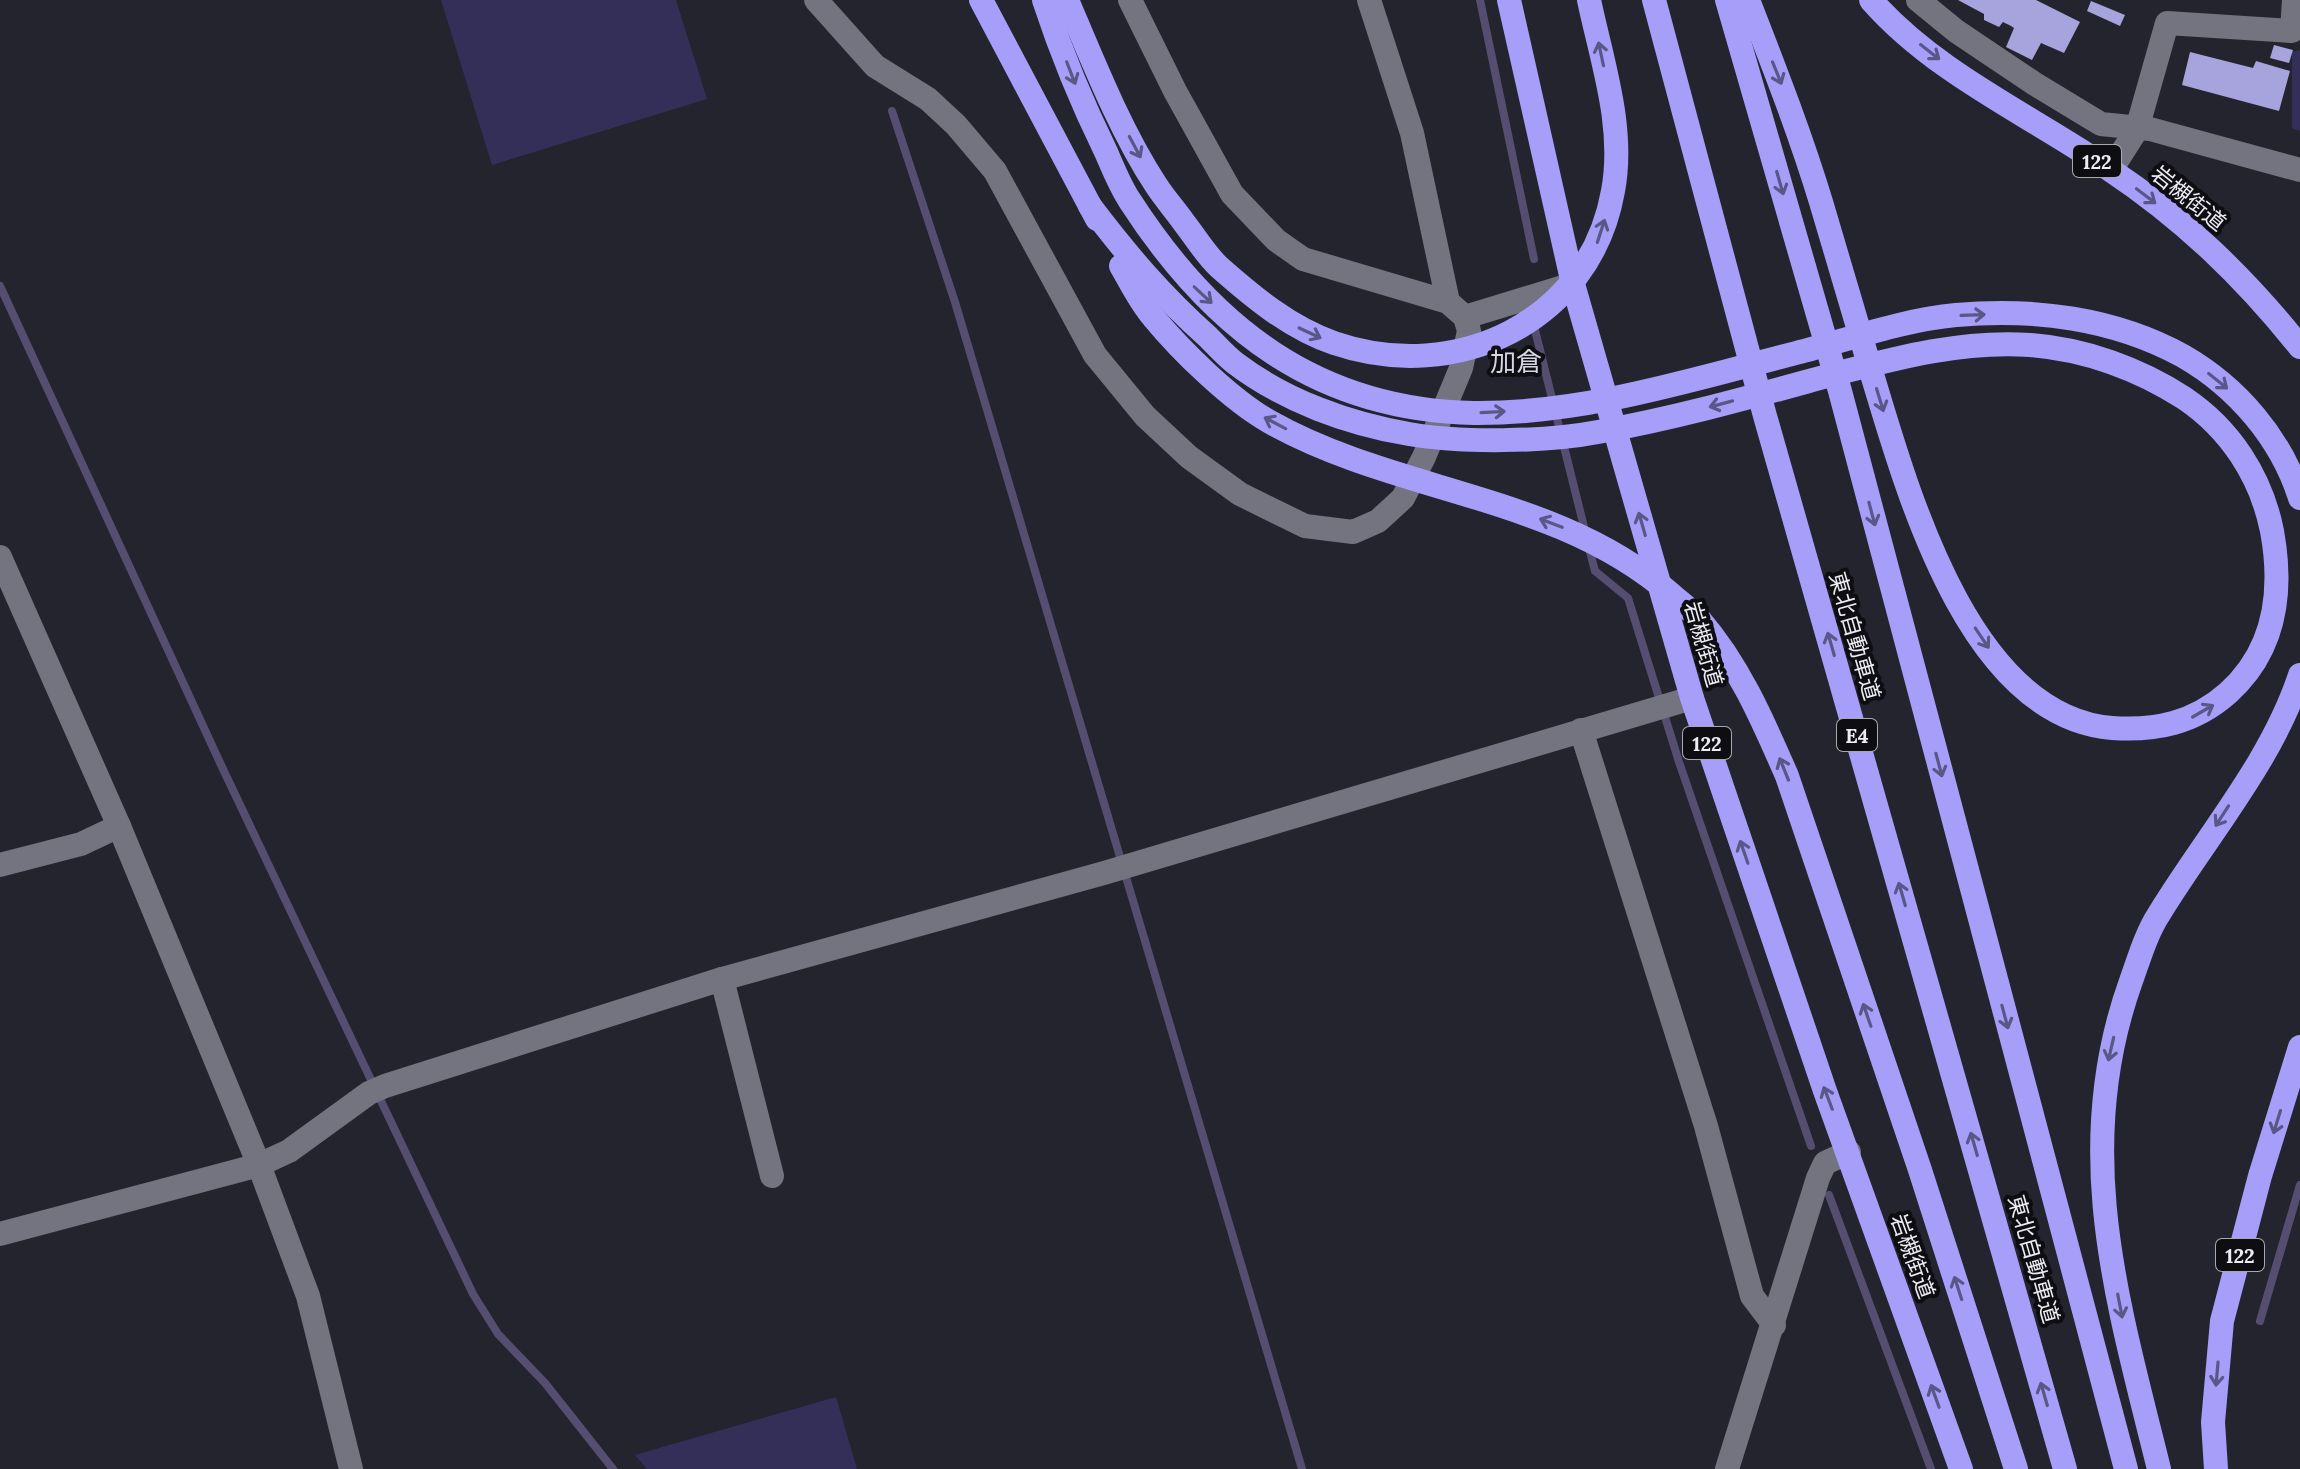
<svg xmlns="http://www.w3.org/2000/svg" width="2300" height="1469" font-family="Lora,'Noto Sans JP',serif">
<rect width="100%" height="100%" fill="#24242e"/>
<g fill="#342f58">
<polygon points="441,0 676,0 707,99 492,165"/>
<polygon points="2300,50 2300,131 2292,128 2292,52"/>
<polygon points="836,1397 857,1469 647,1469 635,1455"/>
</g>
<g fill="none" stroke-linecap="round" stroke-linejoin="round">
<g stroke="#564e70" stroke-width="8">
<polyline points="1480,0 1534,259"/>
<polyline points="892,111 955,302 1302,1469"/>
<polyline points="0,286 222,767 473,1294 498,1334 545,1383 613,1469"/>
<polyline points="1533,322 1586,535"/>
<polyline points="1589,548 1595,571 1628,598 1679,762 1811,1146"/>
<polyline points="1829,1195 1931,1469"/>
<polyline points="2260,1321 2300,1185"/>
</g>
</g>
<g fill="#a7a3dc">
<polygon points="1958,0 2036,0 2080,22 2064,53 2041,43 2032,60 2006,47 2014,28 2011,26 2003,22 1999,27 1984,20 1984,14"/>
<polygon points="2091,1 2125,15 2120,26 2087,11"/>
<polygon points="2274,45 2293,50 2289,63 2270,58"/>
<polygon points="2190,52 2253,68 2256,61 2290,71 2279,111 2182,85"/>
</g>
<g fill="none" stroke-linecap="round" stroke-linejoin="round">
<g stroke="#747380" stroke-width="24">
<polyline points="816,0 875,66 928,99 956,125 995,171 1095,355 1145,416 1189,457 1240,494 1305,526 1353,532 1378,521 1403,498 1424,457 1461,368 1469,331 1465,317 1448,302 1303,259 1276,240 1232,194 1175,91 1130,0"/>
<polyline points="1369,0 1412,133 1448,302"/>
<polyline points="1918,0 1956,31 2035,84 2101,124 2150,129 2300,170"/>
<polyline points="2111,170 2137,129 2167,23 2292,31 2294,0"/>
<polyline points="1465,317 1573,284"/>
<polyline points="0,557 119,826 259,1165 308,1296 351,1469"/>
<polyline points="1581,730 1706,1126 1752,1296 1774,1325"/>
<polyline points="0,865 81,844 119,826"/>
<polyline points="722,979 772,1176"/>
<polyline points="0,1234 259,1165 289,1151 369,1093 385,1086 722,979 1104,873 1692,698"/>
<polyline points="1727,1469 1818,1178 1825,1163 1849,1152"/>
</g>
<g stroke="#a79efa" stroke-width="24">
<polyline points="981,0 1097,219"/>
<path d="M1044,0C1061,52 1082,103 1106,152C1113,168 1120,186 1130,201C1212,328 1317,410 1474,413C1583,414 1691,380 1796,353C1848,340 1902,320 1956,315C2033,308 2114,318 2183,356C2237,387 2281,438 2300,498"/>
<path d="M1067,0C1093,61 1120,130 1156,185C1165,199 1176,211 1185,224C1196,238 1206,255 1219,267C1253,297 1290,328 1334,343C1456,385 1590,322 1613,191C1625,127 1602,62 1589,0"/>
<polyline points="1509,0 1573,284 1692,698 1825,1091 1961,1469"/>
<polyline points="1654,0 1765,416 2065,1469"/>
<polyline points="1727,0 1840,391 2126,1469"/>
<path d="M1871,0C1935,73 2030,115 2109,169C2184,219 2244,277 2300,347"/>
<path d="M1090,206C1128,256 1161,295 1208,337C1217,346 1226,356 1235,363C1285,401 1349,424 1409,434C1461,443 1546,442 1598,432C1677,418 1754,396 1831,375C1896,358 1963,340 2030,345C2085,349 2139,369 2184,398C2230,429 2261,476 2272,531C2283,591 2276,650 2228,693C2194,723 2156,731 2112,728C1967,716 1906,486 1871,371C1854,315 1838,258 1821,202C1800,133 1774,67 1748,0"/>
<path d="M1121,266C1131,283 1140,302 1153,317C1181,351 1231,400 1270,422C1398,494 1557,494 1672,595C1681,603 1691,610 1699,619C1739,665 1763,721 1787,776L1920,1170L2016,1469"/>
<path d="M2159,1469C2118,1303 2070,1150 2131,981C2139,959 2146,934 2159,914C2206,837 2272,761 2300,675"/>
<polyline points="2216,1469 2213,1422 2222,1321 2260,1176 2300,1047"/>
</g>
</g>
<defs><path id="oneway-shaft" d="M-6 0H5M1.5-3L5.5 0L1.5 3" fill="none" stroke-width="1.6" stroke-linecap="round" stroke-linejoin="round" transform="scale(2)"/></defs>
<g stroke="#5a5686">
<use href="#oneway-shaft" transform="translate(1930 52) rotate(38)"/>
<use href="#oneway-shaft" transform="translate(1601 54) rotate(-102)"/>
<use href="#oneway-shaft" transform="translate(1071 73) rotate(69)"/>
<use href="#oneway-shaft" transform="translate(1777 73) rotate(68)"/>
<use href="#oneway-shaft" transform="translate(1135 147) rotate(62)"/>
<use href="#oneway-shaft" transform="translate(1780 183) rotate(74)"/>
<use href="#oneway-shaft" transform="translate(2146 196) rotate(37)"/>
<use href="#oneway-shaft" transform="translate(1601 231) rotate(-72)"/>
<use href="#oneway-shaft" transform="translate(1203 295) rotate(43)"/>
<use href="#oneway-shaft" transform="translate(1973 315) rotate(-2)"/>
<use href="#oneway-shaft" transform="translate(1310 333) rotate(25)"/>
<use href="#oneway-shaft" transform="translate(2218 381) rotate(39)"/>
<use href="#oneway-shaft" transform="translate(1880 400) rotate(73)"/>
<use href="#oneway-shaft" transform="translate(1721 404) rotate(165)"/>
<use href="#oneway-shaft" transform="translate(1493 412) rotate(-3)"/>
<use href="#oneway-shaft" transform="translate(1275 423) rotate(-152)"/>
<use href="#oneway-shaft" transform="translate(1872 514) rotate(75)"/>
<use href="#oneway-shaft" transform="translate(1551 523) rotate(-159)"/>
<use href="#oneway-shaft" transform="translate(1642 524) rotate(-106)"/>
<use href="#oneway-shaft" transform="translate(1982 638) rotate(56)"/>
<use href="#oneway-shaft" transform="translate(1831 644) rotate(-106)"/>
<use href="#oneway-shaft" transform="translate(2203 711) rotate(-30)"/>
<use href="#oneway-shaft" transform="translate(1939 765) rotate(75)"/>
<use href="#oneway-shaft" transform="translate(1784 769) rotate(-112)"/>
<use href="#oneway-shaft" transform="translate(2222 816) rotate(123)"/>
<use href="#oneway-shaft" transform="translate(1744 852) rotate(-109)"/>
<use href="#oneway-shaft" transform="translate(1902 894) rotate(-106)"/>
<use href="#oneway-shaft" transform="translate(1867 1015) rotate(-109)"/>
<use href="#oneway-shaft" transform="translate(2005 1017) rotate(75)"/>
<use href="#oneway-shaft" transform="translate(2111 1049) rotate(103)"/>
<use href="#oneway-shaft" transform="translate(1828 1098) rotate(-111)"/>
<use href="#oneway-shaft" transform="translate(2277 1122) rotate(107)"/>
<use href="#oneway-shaft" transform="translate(1974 1144) rotate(-106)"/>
<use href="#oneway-shaft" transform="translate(1958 1288) rotate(-108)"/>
<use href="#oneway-shaft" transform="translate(2120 1306) rotate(79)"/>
<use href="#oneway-shaft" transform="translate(2217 1374) rotate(95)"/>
<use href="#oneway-shaft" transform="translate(2044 1394) rotate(-106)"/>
<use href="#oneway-shaft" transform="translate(1935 1396) rotate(-110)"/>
</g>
<g text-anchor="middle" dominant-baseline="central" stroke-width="8" stroke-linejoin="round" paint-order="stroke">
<g fill="#0e0e12" stroke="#a9a9b0" stroke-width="2">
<rect x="2073" y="145" width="48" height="32" rx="6"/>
<rect x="1837" y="719" width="40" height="32" rx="6"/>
<rect x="1683" y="727" width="48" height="32" rx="6"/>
<rect x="2216" y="1239" width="48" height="32" rx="6"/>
</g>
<g font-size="20" font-weight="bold" fill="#ececf3">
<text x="2097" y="161">122</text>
<text x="1857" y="735">E4</text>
<text x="1707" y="743">122</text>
<text x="2240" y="1255">122</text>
</g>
<g font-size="22" fill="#ececf3" stroke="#0e0e12">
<text transform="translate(2189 198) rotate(39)">岩槻街道</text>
<text transform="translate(1855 636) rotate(74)">東北自動車道</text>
<text transform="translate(1704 644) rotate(74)">岩槻街道</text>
<text transform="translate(1913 1256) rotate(70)">岩槻街道</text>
<text transform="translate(2034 1259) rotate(74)">東北自動車道</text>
</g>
<g font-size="26" fill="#d6d5e3" stroke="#0e0e12">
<text x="1516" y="361">加倉</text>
</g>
</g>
</svg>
